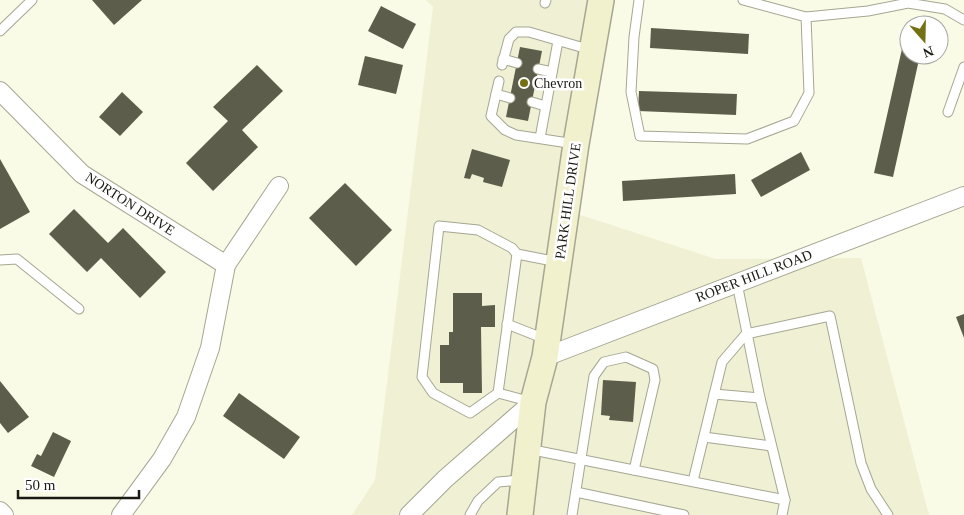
<svg xmlns="http://www.w3.org/2000/svg" width="964" height="515" font-family="Georgia,serif">
<rect width="100%" height="100%" fill="#fafbe6"/>
<polygon fill="#f0f0d4" points="426,0 600,0 559,208 716,259 861,258 929,515 352,515 375,480 433,7"/>
<g fill="#5d5d4b">
<polygon points="92,0 142,0 114,25"/>
<polygon points="381,6 416,24 403,49 368,31"/>
<polygon points="651,28 749,34 748,54 650,48"/>
<polygon points="906,31 909,31 909,55 920,55 893,177 874,173"/>
<polygon points="520,47 542,51 528,121 506,117"/>
<polygon points="365,56 403,65 396,94 358,85"/>
<polygon points="257,65 283,91 242,130 258,147 213,191 186,163 228,121 213,107"/>
<polygon points="639,91 737,94 736,115 638,111"/>
<polygon points="122,92 143,112 120,136 99,117"/>
<polygon points="472,149 510,160 502,187 483,182 484,178 472,174 470,179 464,178"/>
<polygon points="801,152 810,170 761,197 751,180"/>
<polygon points="0,159 30,212 0,229"/>
<polygon points="735,174 736,194 623,201 622,181"/>
<polygon points="345,183 392,230 356,266 309,218"/>
<polygon points="74,209 108,243 123,228 166,272 140,298 101,258 87,272 49,234"/>
<polygon points="453,293 482,293 482,306 495,305 495,327 481,327 482,393 463,393 463,383 440,383 440,345 449,345 449,332 453,332"/>
<polygon points="964,314 964,338 956,317"/>
<polygon points="603,380 636,382 633,422 609,420 610,416 601,415"/>
<polygon points="0,381 29,417 8,433 0,423"/>
<polygon points="239,393 300,437 284,459 223,416"/>
<polygon points="53,432 71,441 54,477 31,466 37,454 41,456"/>
</g>
<g fill="none" stroke-linecap="round" stroke-linejoin="round">
<g stroke="#a6a693" stroke-width="11">
<g id="lane">
<polyline points="639,0 634,37 631,92 640,136 747,139 794,121 809,93 806,17 743,0"/>
<polyline points="545,3 546,0"/>
<polyline points="806,17 868,11 908,3 945,9 964,20"/>
<polyline points="0,31 32,0"/>
<polyline points="503,59 517,63"/>
<polyline points="502,65 509,39 516,32 529,32 591,50"/>
<polyline points="538,69 552,72"/>
<polyline points="499,81 491,116 505,130 516,135 575,144"/>
<polyline points="496,94 510,98"/>
<polyline points="532,102 545,106"/>
<polyline points="948,112 964,67"/>
<polyline points="540,138 558,41"/>
<polyline points="517,254 498,393 470,413 433,393 422,377 439,226 478,230 512,248 517,254 558,262"/>
<polyline points="0,260 17,259 79,309"/>
<polyline points="737,283 760,398 785,500"/>
<polyline points="507,324 545,339"/>
<polyline points="498,393 532,402"/>
<polyline points="714,394 760,398"/>
<polyline points="704,437 771,446"/>
<polyline points="528,449 785,500 782,515"/>
<polyline points="693,481 722,362 746,334 830,316 861,463 871,489 888,515"/>
<polyline points="576,492 684,515"/>
<polyline points="470,515 478,501 498,482 521,480"/>
<polyline points="572,515 594,376 604,362 626,357 653,369 655,380 634,470"/>
</g>
</g>
<g stroke="#a6a693" stroke-width="20">
<g id="street">
<polyline points="0,91 82,174 226,265"/>
<polyline points="545,357 964,196"/>
<polyline points="0,511 4,515"/>
<polyline points="121,515 162,459 186,417 210,348 226,265 279,186"/>
<polyline points="409,515 445,479 533,402"/>
</g>
</g>
<g stroke="#a6a693" stroke-width="28">
<polyline id="secondary" points="520,515 533,402 545,357 576,144 601,0"/>
</g>
<use href="#lane" stroke="#fff" stroke-width="9"/>
<use href="#street" stroke="#fff" stroke-width="18"/>
<use href="#secondary" stroke="#f1f1ce" stroke-width="25"/>
</g>
<circle fill="#747114" stroke="#fff" stroke-width="2" cx="524" cy="83" r="5"/>
<g text-anchor="middle" dominant-baseline="central" stroke-width="5" stroke-linejoin="round" paint-order="stroke">
<g font-size="14" fill="#1a1a13" stroke="#fff" text-anchor="start">
<text x="534" y="83">Chevron</text>
</g>
<g font-size="14" fill="#1a1a13" stroke="#fff">
<text transform="translate(568 201) rotate(-82)">PARK HILL DRIVE</text>
<text transform="translate(130 204) rotate(33)">NORTON DRIVE</text>
<text transform="translate(754 276) rotate(-21)">ROPER HILL ROAD</text>
</g>
</g>
<g transform="translate(924 40) rotate(160)"><circle r="24" fill="#ffffff" stroke="#a3a3a1"/>
<path d="M0-4L9 19L0 12L-9 19Z" fill="#747114"/>
<text y="-8" font-size="14" font-weight="bold" text-anchor="middle" fill="#1a1a13">N</text>
</g>
<path d="M18 490v8h121v-8" fill="none" stroke="#1a1a13" stroke-width="2.5"/>
<text x="25" y="490" font-size="15" fill="#1a1a13" stroke="#ffffff" stroke-width="4" paint-order="stroke">50 m</text>
</svg>
